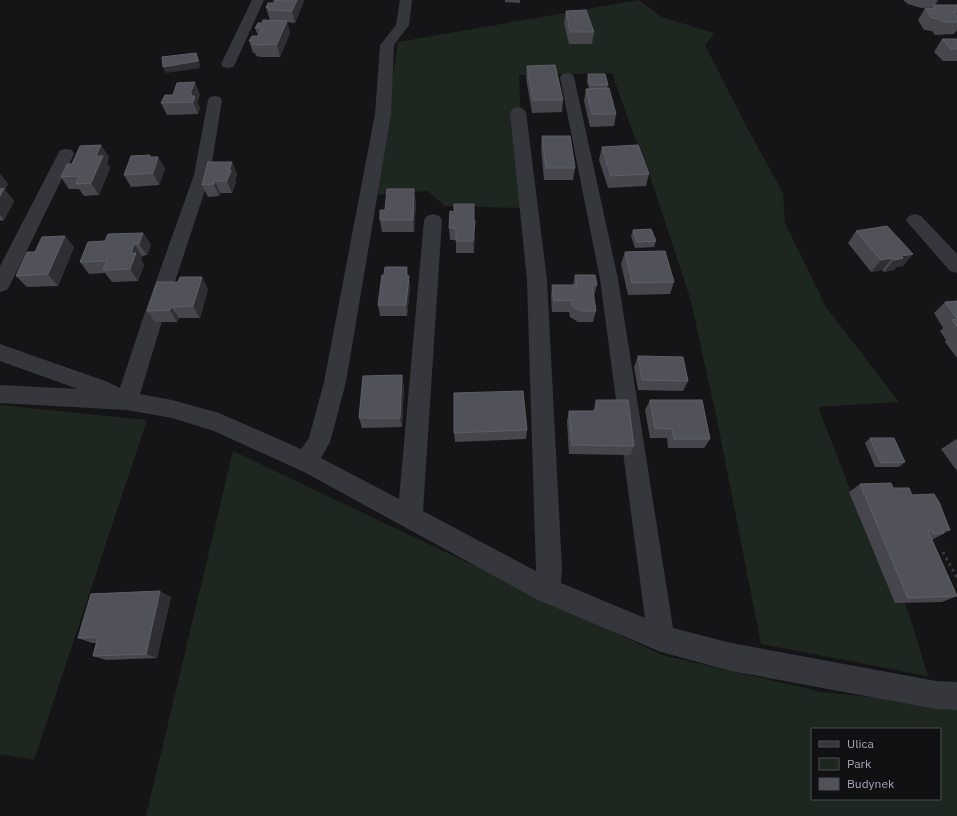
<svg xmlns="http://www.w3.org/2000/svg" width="957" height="816" font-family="'IBM Plex Sans',sans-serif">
<rect width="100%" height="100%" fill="#151517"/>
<g fill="#1d261f" fill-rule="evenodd">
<polygon points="639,0 662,17 714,33 705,45 744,122 783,193 785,223 826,307 899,402 818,407 852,494 891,573 909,614 928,676 761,644 719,430 691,301 648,170 634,136 612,73 519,75 525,208 445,206 428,191 373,195 398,42"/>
<polygon points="0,405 147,420 34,760 0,754"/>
<path d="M233,451L662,655L822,692L957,706V816H146ZM812,729H940V799H812Z"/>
</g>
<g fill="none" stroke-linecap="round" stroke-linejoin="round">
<polyline stroke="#3c3d44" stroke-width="3" stroke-dasharray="2.5 4" stroke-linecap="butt" points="943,552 957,578"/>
<g fill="#36363d" fill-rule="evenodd">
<polygon points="252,0 264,0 235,64 233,67 228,68 223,67 221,64"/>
<polygon points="400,0 412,0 409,25 394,45 391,114 346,382 330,442 321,458 399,499 424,220 427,216 433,214 439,216 442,220 423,511 536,571 527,280 510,112 513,109 518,107 523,109 526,112 547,280 562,569 561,583 645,618 600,279 560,77 562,74 567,73 572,74 574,77 618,279 673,628 731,643 936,681 957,682 957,710 936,709 731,671 661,652 538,600 304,472 214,431 172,418 127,410 0,403 0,385 78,389 0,361 0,344 108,382 120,388 143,318 194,175 208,100 210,97 215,96 220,97 222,100 210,175 163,318 140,394 172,400 219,413 301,449 309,438 324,382 375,114 380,45 396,25"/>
<polygon points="66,149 72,150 74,154 10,285 7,290 0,292 0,266 58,154 60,150"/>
<polygon points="915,214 921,216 957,254 957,273 950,271 909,224 906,220 909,216"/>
</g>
</g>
<g fill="#47464d">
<polygon points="273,0 304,0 304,1 295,23 287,22 290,33 280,57 261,57 256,56 255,53 253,53 249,41 258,36 255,28 262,23 272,20 270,20 266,8 274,3"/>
<polygon points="505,0 520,0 520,3 505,2"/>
<polygon points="903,0 938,0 935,5 957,5 957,30 954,34 935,35 932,31 924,30 918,20 925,8 932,8 932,7 921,8 908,4"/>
<polygon points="566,11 594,32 592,44 569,44 564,23"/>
<polygon points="942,39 957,39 957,61 943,61 934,52"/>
<polygon points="527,66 563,100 562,112 532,113 526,78"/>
<polygon points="588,74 608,85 607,88 616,114 614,126 590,127 584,101 586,89 589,89 587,81"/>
<polygon points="200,95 197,102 200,108 198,114 167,115 161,103"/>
<polygon points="542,136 575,168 573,180 544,180 541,148"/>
<polygon points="602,147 649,174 646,186 608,188 599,160"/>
<polygon points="109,157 107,163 110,168 99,195 84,196 79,189 69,189 61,177 72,164"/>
<polygon points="151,157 158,157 165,169 159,185 131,187 124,175"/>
<polygon points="232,162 237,174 235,180 236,182 232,193 220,193 219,196 208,197 202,185"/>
<polygon points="0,174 8,184 5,190 14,201 4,220 0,221"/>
<polygon points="416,201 414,232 382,232 380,220 385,210"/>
<polygon points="474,221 475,233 474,253 456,253 456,240 450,240 449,228"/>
<polygon points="633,230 656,241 654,247 635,248 631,236"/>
<polygon points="856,231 913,254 903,266 896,267 894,270 884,272 882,270 871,272 848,243"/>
<polygon points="143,233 151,245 147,255 142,256 141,260 144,265 138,281 112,282 105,273 89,274 80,262 105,241"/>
<polygon points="74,247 58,286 27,287 16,276 35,252"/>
<polygon points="625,252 674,282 670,294 628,295 621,264"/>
<polygon points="407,267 410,287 407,316 380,316 378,305"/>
<polygon points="575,275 597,285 594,296 596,311 593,322 578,322 570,317 569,312 552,312 551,296 552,285 573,285"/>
<polygon points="208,289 200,318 179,318 177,322 155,322 147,311"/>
<polygon points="957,301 957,358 945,342 946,340 940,331 943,328 934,313 945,302"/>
<polygon points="638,356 688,381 683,391 638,390 634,367"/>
<polygon points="402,375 404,386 402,427 362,428 359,418"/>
<polygon points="596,400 634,446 630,455 569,454 567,421 569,411 593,411"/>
<polygon points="650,400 710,439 704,448 668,448 667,438 650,438 645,410"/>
<polygon points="527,430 526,439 455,442 454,433"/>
<polygon points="870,438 905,462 899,467 875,467 865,443"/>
<polygon points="957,439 957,471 941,449 955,440"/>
<polygon points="860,484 893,488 912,495 950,530 932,540 957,596 942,602 895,603 849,492"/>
<polygon points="171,597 157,658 106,660 93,656 96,643 92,643 78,638"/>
</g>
<g fill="#2f2e33">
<polygon points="297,0 304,0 304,1 295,23 292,11"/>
<polygon points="287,21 290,33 280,57 277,44"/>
<polygon points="196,53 199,59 200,68 166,73 163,67"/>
<polygon points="195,82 200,95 197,102 200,108 198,114 193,102 190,94"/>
<polygon points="101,145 109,157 107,163 110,168 99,195 91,183 96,156"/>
<polygon points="150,155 155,166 158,157 165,169 159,185 153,173 149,157"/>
<polygon points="232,162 237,174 235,180 236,182 232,193 227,181 229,170"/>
<polygon points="0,174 8,184 5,190 14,201 4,220 0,215"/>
<polygon points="215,181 220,193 219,196 214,184"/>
<polygon points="414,189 416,201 414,232 413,220"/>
<polygon points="475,221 475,233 474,253 473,241"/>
<polygon points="143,233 151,245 147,255 139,244"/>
<polygon points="65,236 74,247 58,286 48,274"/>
<polygon points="134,244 142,256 141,260 144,265 138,281 130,269 131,253"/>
<polygon points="913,254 903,266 896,267 894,270 884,272 894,260 901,256"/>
<polygon points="892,258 882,270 871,272 881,260"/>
<polygon points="407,267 410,287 407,316 406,305 406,275"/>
<polygon points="202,277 208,289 200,318 193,306"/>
<polygon points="171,307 179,318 177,322 170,310"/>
<polygon points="402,375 404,386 402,427 400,418"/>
<polygon points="160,591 171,597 157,658 146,654"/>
</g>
<g fill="#515159" stroke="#5f5f68">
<polygon points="276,0 297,0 292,11 269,10 270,8 266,8 268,3 274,3"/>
<polygon points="933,5 957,5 957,12 953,12 957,17 957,22 943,22 940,19 932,18 925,8 936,8"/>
<polygon points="586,10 594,32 570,32 566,11"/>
<polygon points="263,20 287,21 277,44 258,45 252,44 253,41 249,41 252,36 258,36 262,28 255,28 258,23 262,23"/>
<polygon points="942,39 957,39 957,49 951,49"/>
<polygon points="196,53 198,61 163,67 162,57"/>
<polygon points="555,65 563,100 533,100 527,66"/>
<polygon points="588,74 605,74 608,85 590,85"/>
<polygon points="195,82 190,94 192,94 191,96 195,96 193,102 161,103 165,95 173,95 177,83"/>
<polygon points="609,88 616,114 592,114 586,89"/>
<polygon points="542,136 570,136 575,168 546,168"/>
<polygon points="101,145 96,156 103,156 91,183 76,184 79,176 61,177 67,164 72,164 80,146"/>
<polygon points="638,145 649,174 611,176 602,147"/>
<polygon points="150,155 149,157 158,157 153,173 124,175 131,156"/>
<polygon points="208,162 232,162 229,170 231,170 227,181 215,181 214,184 202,185"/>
<polygon points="4,188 0,196 0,189"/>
<polygon points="387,189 414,189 413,220 380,220 380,210 385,210"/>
<polygon points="454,204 474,204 474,221 475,221 473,241 456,241 456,228 449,228 450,211 454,212"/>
<polygon points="887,226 913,254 901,256 903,258 894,260 892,258 881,260 856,231"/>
<polygon points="651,229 656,241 637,242 633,230"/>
<polygon points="143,233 139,244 134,244 131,253 136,253 130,269 103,270 107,261 80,262 88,242 105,241 108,234"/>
<polygon points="65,236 48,274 16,276 27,252 35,252 42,237"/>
<polygon points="665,251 674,282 632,283 625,252"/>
<polygon points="385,267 407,267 406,275 409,276 406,305 378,305 382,275 384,275"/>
<polygon points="575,275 595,275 597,285 592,285 596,311 581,311 572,306 572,300 554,301 552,285 577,285"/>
<polygon points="180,277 202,277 193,306 171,307 170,310 147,311 157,282 178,282"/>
<polygon points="957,301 957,319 945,302"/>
<polygon points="957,319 957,327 952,320"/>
<polygon points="638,356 683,357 688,381 642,380"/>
<polygon points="402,375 400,418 359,418 363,376"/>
<polygon points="523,391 527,430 454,433 454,393"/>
<polygon points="596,400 628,400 634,446 572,445 569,411 597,411"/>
<polygon points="650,400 702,400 710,439 674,439 672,429 655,428"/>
<polygon points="870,438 894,438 905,462 881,463"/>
<polygon points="891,483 893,488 909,488 912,495 934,494 939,502 950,530 943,530 944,533 933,534 932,531 928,531 957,596 908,598 860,484"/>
<polygon points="160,591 146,654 93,656 98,637 78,638 91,594"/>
</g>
<rect x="811" y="728" width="130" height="72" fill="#111012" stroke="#4d4e55"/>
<rect x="819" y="741" width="20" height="6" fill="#36363d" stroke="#4d4e55"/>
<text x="847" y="748" font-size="12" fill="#a6aab9">Ulica</text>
<rect x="819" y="758" width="20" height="12" fill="#1d261f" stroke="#4d4e55"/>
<text x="847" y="768" font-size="12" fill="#a6aab9">Park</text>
<rect x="819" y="778" width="20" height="12" fill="#515159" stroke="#4d4e55"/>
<text x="847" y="788" font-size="12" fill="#a6aab9">Budynek</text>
</svg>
